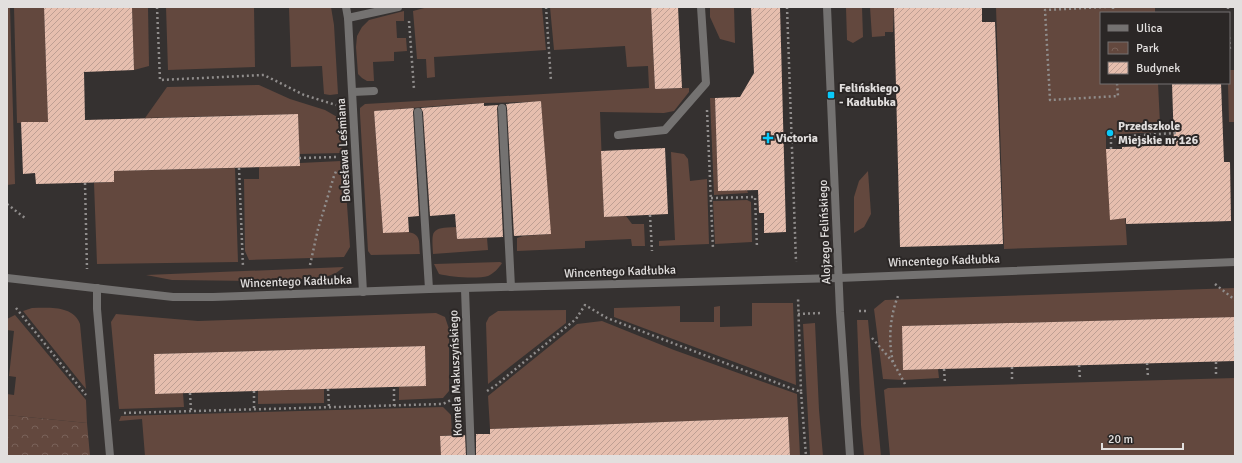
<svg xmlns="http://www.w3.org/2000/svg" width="1242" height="463" font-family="Signika,sans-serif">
<defs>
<pattern id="park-crowns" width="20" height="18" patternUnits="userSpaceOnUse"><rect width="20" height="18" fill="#63483e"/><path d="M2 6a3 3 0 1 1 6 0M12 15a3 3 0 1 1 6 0" fill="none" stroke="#796259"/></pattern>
<pattern id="building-hatch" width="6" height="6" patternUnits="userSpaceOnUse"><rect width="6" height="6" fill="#e6beae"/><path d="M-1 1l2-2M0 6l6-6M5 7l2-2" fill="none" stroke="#be9f93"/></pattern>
</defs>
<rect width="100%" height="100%" fill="#353130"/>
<g fill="#63483e">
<polygon points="7,7 10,7 15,184 7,185"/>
<polygon points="14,7 44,7 48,122 17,123"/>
<polygon points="132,7 148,7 149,66 134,70"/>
<polygon points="166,7 254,7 255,67 168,70"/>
<polygon points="289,7 331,7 334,25 338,94 330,95 324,94 322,66 291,67"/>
<polygon points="428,7 542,7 546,50 434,57 435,77 427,78 426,59 417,59 413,11"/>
<path d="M550,7H651L655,89L689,88V92L674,111L664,113L600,112L604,217L626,216L632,224H644L645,246H632L631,239L585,241V248L517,251V238L523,236L550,234L541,101C521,103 502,102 482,103C446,105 410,108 374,111L383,233C392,233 414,228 418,238C420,242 419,249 420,254L371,255L368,251L360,114V108L365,104L649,88L648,66L627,67L625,46L554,50Z"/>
<polygon points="710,7 734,7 735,43 720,39 710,17"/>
<polygon points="846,7 862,7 863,37 853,43 847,40"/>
<polygon points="870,7 894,7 893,32 885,32 885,36 872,37"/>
<polygon points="996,7 1155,7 1155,13 1101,13 1101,83 1158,83 1160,124 1174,124 1173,131 1106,135 1106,149 1122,170 1127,245 1004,249"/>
<polygon points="404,11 404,21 396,21 397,38 406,38 407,51 394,52 394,61 373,62 374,81 367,81 362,78 358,74 356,47 357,36 362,27 369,20"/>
<polygon points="1229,70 1235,70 1235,122 1229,122 1228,83 1229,83"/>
<polygon points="259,85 290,99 325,110 339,118 342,153 299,154 298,114 145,118 167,87"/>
<polygon points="710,98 715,98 718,191 747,190 748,193 714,195"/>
<polygon points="671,152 684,154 688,159 690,181 707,179 709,244 659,246 659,241 675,240"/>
<polygon points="341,161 344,162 350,247 344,257 249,260 245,251 244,179 259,179 259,167 299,166 300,163"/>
<polygon points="235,168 238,262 97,264 94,183 114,182 114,171"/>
<polygon points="868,171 871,214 864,227 854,233 854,197 859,181"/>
<polygon points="747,200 751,202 752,242 715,244 713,201"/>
<path d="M456,227L457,239L487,238L488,250L433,254C432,230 430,228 456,227Z"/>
<path d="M500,262L502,263C499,268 493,274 488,276C477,279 450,277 439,274L434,264Z"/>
<polygon points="344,267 336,273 323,278 261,281 172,280 146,275"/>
<polygon points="1235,288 1235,317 902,326 903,370 938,369 939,378 903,380 883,379 874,309 885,300"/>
<polygon points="752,303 793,303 796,385 614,317 614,308 680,306 680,322 714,322 714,307 720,306 720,327 752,326"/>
<path d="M32,308C48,308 73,305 80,324L86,389L23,311Z"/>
<polygon points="566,310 566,323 488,384 486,323 489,317 498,311"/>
<polygon points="436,313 445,317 449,329 449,391 443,398 399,400 399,387 426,386 425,346 154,354 155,394 183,393 184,407 119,409 111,322 116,314 198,321"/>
<polygon points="15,315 86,400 87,423 7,415 7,394 14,395 16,377 9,376 14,331 7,330 7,319"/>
<polygon points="857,320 868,320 881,456 864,456 861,425"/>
<polygon points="602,321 674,350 797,394 800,456 790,456 788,417 490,429 488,396 577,324"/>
<polygon points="815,323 819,410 823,456 810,456 803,324"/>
<polygon points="1235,378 1235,456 890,456 884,390 888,388"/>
<polygon points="324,389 324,403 258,404 258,391"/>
<polygon points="443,407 451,415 452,435 440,436 441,456 145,456 142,419 119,421 121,416"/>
</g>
<polygon fill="url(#park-crowns)" points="7,415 87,423 90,456 7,456"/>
<g fill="url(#building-hatch)">
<polygon points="44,7 132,7 134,70 84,72 85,120 298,114 300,166 114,171 114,182 36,184 35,173 23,174 21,122 48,122"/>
<polygon points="651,7 678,7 682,88 655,89"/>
<polygon points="751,7 780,7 786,232 764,233 764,213 759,213 758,190 718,191 715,98 740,97 754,73"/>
<polygon points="894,7 982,7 982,22 995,22 1003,244 900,247"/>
<polygon points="1172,83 1221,83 1224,162 1230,162 1231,221 1126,224 1126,218 1110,220 1106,149 1122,149 1122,147 1174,145"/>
<polygon points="541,101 551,234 514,236 507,108 506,104"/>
<polygon points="484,103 484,106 498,105 497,108 503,237 457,239 455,214 430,216 423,112 421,108"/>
<polygon points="414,108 413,112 419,216 408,217 409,232 383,233 374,111"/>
<polygon points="665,148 668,214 604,217 601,151"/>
<polygon points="1235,317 1235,361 903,370 902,326"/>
<polygon points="425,346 426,386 155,394 154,354"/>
<polygon points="788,417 790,456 476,456 476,434 490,434 490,429"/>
<polygon points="465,435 466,456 441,456 440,436"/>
</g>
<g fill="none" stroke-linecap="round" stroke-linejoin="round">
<g stroke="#908d8c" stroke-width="2.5" stroke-dasharray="2 3" stroke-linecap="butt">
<polyline points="157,7 160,80 264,75 304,95 336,105"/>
<polyline points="546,7 551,81"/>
<polyline points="787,7 796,262"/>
<polyline points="1106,7 1045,10 1050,100 1118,96 1117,83"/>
<polyline points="1113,7 1113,13"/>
<polyline points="1228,7 1228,13"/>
<polyline points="409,21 414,89"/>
<polyline points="1229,37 1230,50"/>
<polyline points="707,110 713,249"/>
<polyline points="1111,149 1111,137 1176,133 1177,139"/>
<polyline points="299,158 338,157"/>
<polyline points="239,168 243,267"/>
<polyline points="85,183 87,269"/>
<polyline points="711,198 755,197 757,248"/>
<polyline points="7,204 25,218"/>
<polyline points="650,215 652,251"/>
<polyline points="310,265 318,229 334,176 337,169"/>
<polyline points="1215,284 1235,300"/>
<polyline points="16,308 86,395"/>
<polyline points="859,311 869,311"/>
<polyline points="798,314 822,313"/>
<polyline points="872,338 893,362 905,384"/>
<path d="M893,362C888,341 890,316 898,296"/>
<polyline points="1216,362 1216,375"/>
<polyline points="1147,363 1148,377"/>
<polyline points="1079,365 1080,379"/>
<polyline points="1012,367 1012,381"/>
<polyline points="944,369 945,383"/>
<polyline points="328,389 329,407"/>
<polyline points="254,391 254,409"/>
<polyline points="487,391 495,386 576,319 585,305 607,318 801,392 798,297"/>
<polyline points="801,392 806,456"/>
<polyline points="190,393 191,411"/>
<polyline points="394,406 394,387"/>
<polyline points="124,413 443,404 451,400"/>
</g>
<g stroke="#747271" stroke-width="8">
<polyline points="348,18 398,7"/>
<polyline points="353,92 374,91"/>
<polyline points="502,108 511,287"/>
<polyline points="418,112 429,289"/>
<polyline points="618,135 665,130 706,83 701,7"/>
<polyline points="97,288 97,309 110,456"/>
</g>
<g stroke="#747271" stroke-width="8">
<polyline points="346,7 348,18 363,292"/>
<polyline points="7,278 173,297 213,297 429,289 839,278 1235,262"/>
<polyline points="465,289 471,456"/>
</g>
<polyline stroke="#747271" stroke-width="8" points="827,7 840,312 850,456"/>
</g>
<g fill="#09cafa" stroke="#2b2726" stroke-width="1.5">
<rect x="827" y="91" width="8" height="8" rx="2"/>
<circle cx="1110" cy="133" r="4"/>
<path d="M766 132h4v4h4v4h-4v4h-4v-4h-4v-4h4z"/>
</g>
<g text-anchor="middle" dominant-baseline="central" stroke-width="4" stroke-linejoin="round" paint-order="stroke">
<g font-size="12" font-weight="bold" fill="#e2dfde" stroke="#2b2726" text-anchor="start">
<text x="839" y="88">Felińskiego<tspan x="839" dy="14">- Kadłubka</tspan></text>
<text x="1118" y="126">Przedszkole<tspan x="1118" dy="14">Miejskie nr 126</tspan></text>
<text x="776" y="138">Victoria</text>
</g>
<g font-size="12" fill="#e2dfde" stroke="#2b2726">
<text transform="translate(344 150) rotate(-93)">Bolesława Leśmiana</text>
<text transform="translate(825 232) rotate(-92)">Alojzego Felińskiego</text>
<text transform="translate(944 261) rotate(-2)">Wincentego Kadłubka</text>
<text transform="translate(620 272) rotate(-2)">Wincentego Kadłubka</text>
<text transform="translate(296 282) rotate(-2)">Wincentego Kadłubka</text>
<text transform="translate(456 373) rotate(-92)">Kornela Makuszyńskiego</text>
</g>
</g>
<rect width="1242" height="463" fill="none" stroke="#e2dfde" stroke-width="16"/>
<rect x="1100" y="12" width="130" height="72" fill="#2b2726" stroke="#747170"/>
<rect x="1108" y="25" width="20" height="6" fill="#747271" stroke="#747170"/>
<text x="1136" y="32" font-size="12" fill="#e2dfde">Ulica</text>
<rect x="1108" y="42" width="20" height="12" fill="url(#park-crowns)" stroke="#747170"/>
<text x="1136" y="52" font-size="12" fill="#e2dfde">Park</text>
<rect x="1108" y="62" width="20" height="12" fill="url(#building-hatch)" stroke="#747170"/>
<text x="1136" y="72" font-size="12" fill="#e2dfde">Budynek</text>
<path d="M1102 443v6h81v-6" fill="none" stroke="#e2dfde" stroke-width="2"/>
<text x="1108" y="443" font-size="12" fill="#e2dfde" stroke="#2b2726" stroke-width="3" paint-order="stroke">20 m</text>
</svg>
